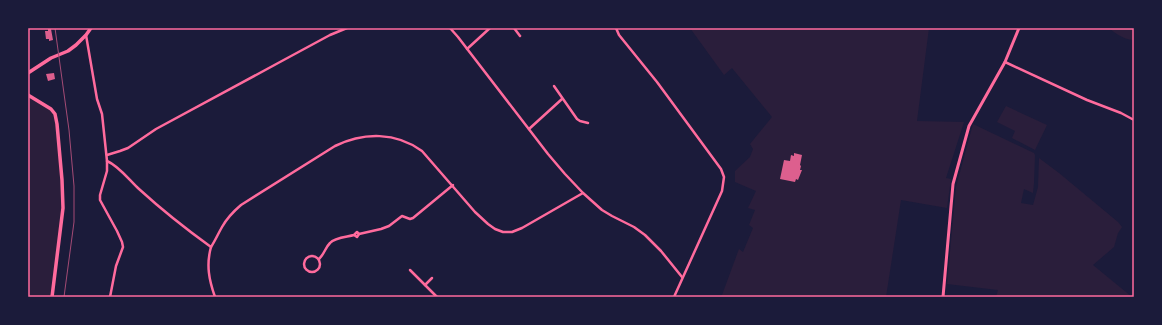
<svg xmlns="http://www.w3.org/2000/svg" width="1162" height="325" font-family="'Varela Round',sans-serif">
<rect width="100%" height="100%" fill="#1b1b3a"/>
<g fill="#2a1e3b">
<polygon points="690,28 929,28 917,121 964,122 946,178 951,179 947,208 901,200 886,297 720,297 722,295 739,249 743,252 753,228 749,225 755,210 748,208 756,191 735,182 735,171 750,157 753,149 750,144 772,117 732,68 724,75"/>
<path d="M1109,28H1130L1134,30V40C1125,40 1116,34 1109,28Z"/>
<polygon points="28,95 43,104 55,114 63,199 52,297 28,297"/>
<polygon points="1006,106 1047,125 1035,150 1012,138 1015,131 997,122"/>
<polygon points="973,124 1034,153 1035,155 1034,183 1033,193 1024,189 1021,203 1033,205 1038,187 1039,158 1059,173 1118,222 1122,227 1118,233 1114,247 1093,265 1132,297 996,297 998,290 947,284 956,187"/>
</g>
<g fill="#dd5f8e">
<polygon points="48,29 51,29 53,40 49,41 49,39 46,39 45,31 48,31"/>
<polygon points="54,73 55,79 48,81 46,74"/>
<polygon points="794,153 802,155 800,165 801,166 800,170 802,170 798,180 796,179 795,182 780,179 784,160 790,161 791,155 794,156"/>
</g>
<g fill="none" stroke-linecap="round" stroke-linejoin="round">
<g stroke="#ff6b9d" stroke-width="2.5">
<polyline points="450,28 458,37 548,154 565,174 583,193 602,210 612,216 634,227 645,235 661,251 682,277"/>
<polyline points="514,28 520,36"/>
<polyline points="616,28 619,35 657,82 721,169 724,177 722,191 674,297"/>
<polyline points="86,35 97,99 102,114 107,161 107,171 100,195 100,200 117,231 122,242 123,247 116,266 110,297"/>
<polyline points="467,49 490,28"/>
<polyline points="1005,62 1087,100 1121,113 1134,120"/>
<polyline points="554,86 577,119 580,121 588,123"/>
<polyline points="529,129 562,99"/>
<polyline points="107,155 120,151 128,148 156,129 280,62 330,35 347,28"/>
<path d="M107,161C119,166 130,181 139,189C162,210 186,229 211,247C215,241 218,234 222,227C227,218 234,211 241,205L335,146C364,132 396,132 422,151L475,212L488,224L495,229L503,232H512L522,228L583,193"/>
<polyline points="359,234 381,229 389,226 402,216 410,219 413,218 453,185"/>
<path d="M211,247C206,265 209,280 215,297"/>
<circle cx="312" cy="264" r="8"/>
<path d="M319,259C325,253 325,248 330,243C335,237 347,237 354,235L357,232L359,234L357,237L354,235"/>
<polyline points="410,270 437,297"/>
<polyline points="425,285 432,278"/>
</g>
<polyline stroke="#ff6b9d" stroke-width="3" points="943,297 953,184 969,126 1005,62 1019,28"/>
<g stroke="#ff6b9d" stroke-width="3.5">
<polyline points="28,73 51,58 68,51 76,45 86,35 91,28"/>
<polyline points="28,95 51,109 55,114 57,124 62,180 63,208 52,297"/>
</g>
<polyline stroke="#a44b75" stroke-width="1" points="55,28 69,130 74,186 74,222 64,297"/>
</g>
<rect width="1162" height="325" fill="none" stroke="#1b1b3a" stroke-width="58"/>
<rect x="29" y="29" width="1104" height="267" fill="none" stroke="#ff6b9d" stroke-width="1.5"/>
</svg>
